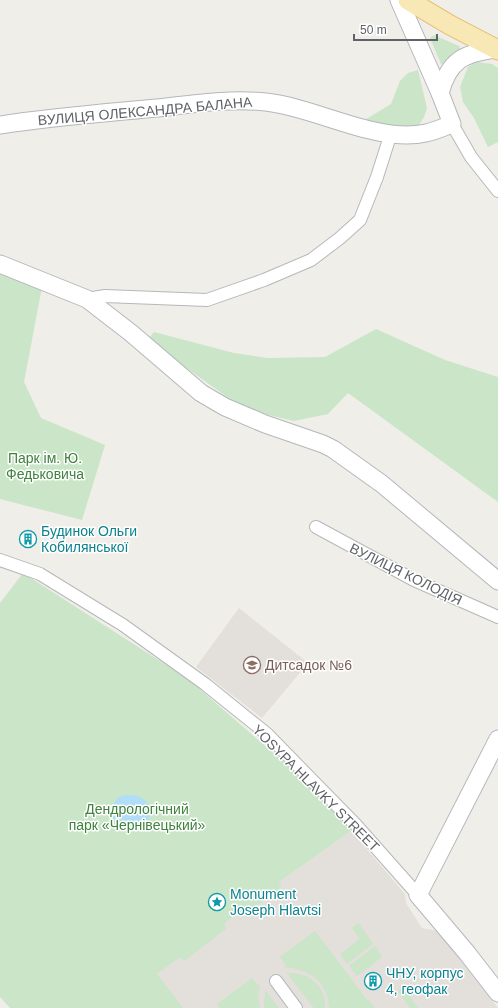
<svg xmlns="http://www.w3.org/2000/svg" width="498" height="1008" font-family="Helvetica,sans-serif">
<rect width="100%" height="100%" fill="#f0eee8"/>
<g fill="#e3dfda">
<polygon points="239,608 308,663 262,718 196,667"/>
<polygon points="351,831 405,894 406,903 422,928 438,931 498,1008 116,1008 158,976 157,974 180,956 184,960 226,929 225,923 235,915 240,918 282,887 279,882"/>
</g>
<g fill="#cae5c7">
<polygon points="434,35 459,46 461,52 446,65 441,64 430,38"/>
<polygon points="477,62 492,64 498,68 498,142 488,147 474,118 463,102 460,87 468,67"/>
<polygon points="418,70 427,108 424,117 419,125 411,129 363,121 391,104 400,81 408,73"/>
<polygon points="0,274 21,278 42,287 24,382 41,418 105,445 82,520 0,499"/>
<polygon points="376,329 445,360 498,377 498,502 348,393 328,414 294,421 244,409 147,340 154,332 234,353 268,358 325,357"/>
<polygon points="23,573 188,679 300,776 351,831 279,882 282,887 240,918 235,915 225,923 226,929 184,961 180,957 157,974 183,1008 10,1008 0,997 0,603"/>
<polygon points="355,924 359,924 373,944 347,964 340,954 360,939 352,928 356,925"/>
<path d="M315,931L368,1001L369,1000L375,1008H329C328,981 309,969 284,967L286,965L280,957Z"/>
<polygon points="375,946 382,957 357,976 349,966"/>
<path d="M287,973C309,972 326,986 325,1008H314Z"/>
<polygon points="252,978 258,986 260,984 258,996 260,1008 219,1008 217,1004"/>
<polygon points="403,988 418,1008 410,1008 398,991"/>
<polygon points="265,990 279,1008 264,1008"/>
</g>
<path fill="#b0def8" d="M130,795C145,796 152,804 149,820C140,839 101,824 114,803C118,796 122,795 130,795Z"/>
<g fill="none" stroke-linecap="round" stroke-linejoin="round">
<g stroke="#b5b8bb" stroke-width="14">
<g id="street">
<polyline points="452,124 471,157 498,191"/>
<polyline points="87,299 105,296 207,300 264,280 311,260 340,238 360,220 377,177 391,133"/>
<polyline points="316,527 414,580 498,617"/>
<polyline points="0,560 40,574 123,625 205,684 267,734 356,825 418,895"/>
<polyline points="276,981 296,1008"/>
</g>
</g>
<g stroke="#b4b7bb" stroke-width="19">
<g id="secondary">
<path d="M440,93C449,60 464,53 496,49"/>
<path d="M0,125C52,117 105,113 157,108C193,104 230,98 266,102C315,107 377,144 426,133C435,131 444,127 452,124L440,93L399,0"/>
<polyline points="0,264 87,299 131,333 201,393 225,407 265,424 323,444 333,449 382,484 498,581"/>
<polyline points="498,739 418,895 467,953 498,993"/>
</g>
</g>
<g stroke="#e6ba6b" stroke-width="21">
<polyline id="primary" points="408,0 450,25 498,50"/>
</g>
<use href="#street" stroke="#fff" stroke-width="12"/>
<use href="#secondary" stroke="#fff" stroke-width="17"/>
<use href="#primary" stroke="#f8e8b5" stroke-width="19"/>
</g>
<defs>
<g id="building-ring" transform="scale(0.9)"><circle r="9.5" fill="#fff" stroke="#0f9aa8" stroke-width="1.5"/><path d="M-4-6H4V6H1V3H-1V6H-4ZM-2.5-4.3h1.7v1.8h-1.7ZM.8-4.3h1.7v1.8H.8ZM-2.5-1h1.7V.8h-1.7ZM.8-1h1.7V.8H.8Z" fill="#0f9aa8"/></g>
<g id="school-ring" transform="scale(0.9)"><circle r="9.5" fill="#fff" stroke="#8d6e63" stroke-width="1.5"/><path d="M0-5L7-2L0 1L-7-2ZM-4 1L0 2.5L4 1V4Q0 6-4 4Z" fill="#8d6e63"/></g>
<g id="sight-ring" transform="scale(0.9)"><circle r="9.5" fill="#fff" stroke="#0f9aa8" stroke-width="1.5"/><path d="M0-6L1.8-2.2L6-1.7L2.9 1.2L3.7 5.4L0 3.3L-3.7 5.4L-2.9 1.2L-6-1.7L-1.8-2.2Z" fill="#0f9aa8"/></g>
</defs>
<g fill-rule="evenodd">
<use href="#building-ring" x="28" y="539"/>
<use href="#school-ring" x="252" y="665"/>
<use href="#sight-ring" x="217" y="902"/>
<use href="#building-ring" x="373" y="981"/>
</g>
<g text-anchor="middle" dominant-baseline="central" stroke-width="3" stroke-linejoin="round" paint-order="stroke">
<g font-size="14" fill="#5f6367" stroke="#fff">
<text transform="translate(145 111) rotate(-5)">ВУЛИЦЯ ОЛЕКСАНДРА БАЛАНА</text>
<text transform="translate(406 574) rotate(26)">ВУЛИЦЯ КОЛОДІЯ</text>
<text transform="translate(316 788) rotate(45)">YOSYPA HLAVKY STREET</text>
</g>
<g font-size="14" fill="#3f813d" stroke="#fff">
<text x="45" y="458">Парк ім. Ю.<tspan x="45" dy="16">Федьковича</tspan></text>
<text x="137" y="809">Дендрологічний<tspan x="137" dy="16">парк «Чернівецький»</tspan></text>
</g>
<g font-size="14" fill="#0d838f" stroke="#fff" text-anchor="start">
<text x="41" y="531">Будинок Ольги<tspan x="41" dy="16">Кобилянської</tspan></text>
<text x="230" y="894">Monument<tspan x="230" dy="16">Joseph Hlavtsi</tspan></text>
<text x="386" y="973">ЧНУ, корпус<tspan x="386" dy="16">4, геофак</tspan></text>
</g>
<g font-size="14" fill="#785e54" stroke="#fff" text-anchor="start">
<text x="265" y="665">Дитсадок №6</text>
</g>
</g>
<path d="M354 34v6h83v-6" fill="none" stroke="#5f6367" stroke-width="2"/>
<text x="360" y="34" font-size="12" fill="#5f6367" stroke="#ffffff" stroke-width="3" paint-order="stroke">50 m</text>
</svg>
